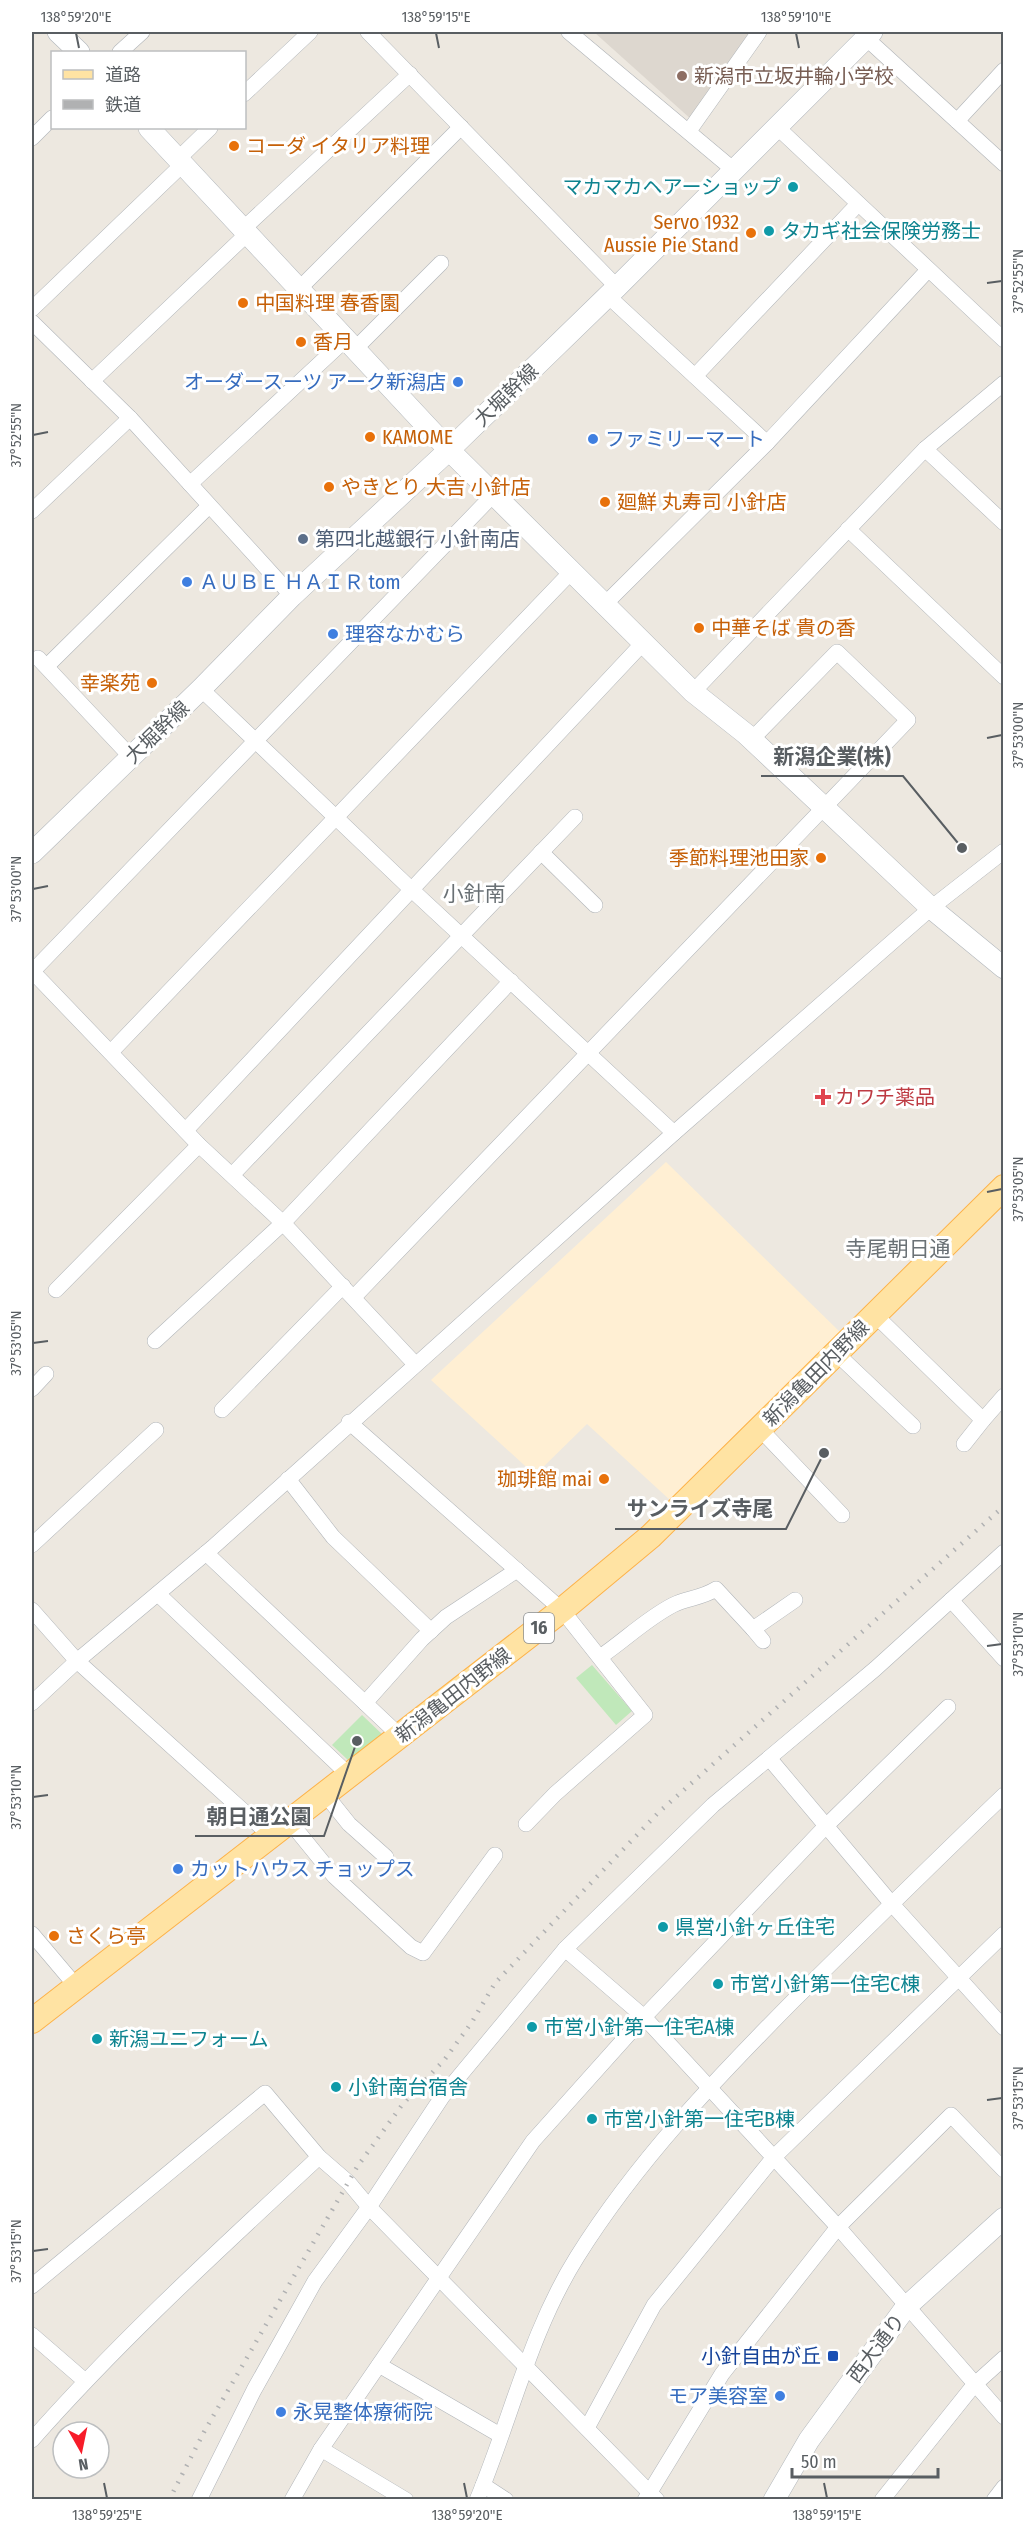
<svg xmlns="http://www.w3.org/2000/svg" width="1035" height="2531" font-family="'Fira Sans Condensed','Noto Sans JP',sans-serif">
<rect width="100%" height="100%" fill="#ede8e0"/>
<polygon fill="#ffefd3" points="666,1162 841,1333 670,1500 587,1424 535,1475 431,1380"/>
<polygon fill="#ddd7cf" points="594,32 751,32 692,120"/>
<g fill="#c0e8ba">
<polygon points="592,1665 632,1711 616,1725 576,1678"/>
<polygon points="362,1715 384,1736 349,1761 332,1745"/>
</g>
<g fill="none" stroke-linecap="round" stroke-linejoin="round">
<g stroke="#b1b5b9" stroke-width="16">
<g id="street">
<polyline points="368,32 617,287"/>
<polyline points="569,32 735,171"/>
<polyline points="866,38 1004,164"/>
<polyline points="120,52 142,32"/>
<polyline points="244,94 310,32"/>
<polyline points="957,121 1004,70"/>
<polyline points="778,128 1004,340"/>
<polyline points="689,131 759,32"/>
<polyline points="32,138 52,118"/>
<polyline points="178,159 210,128"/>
<polyline points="243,229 410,74"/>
<polyline points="299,289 461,127"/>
<polyline points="608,296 767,443"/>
<polyline points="32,309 183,164"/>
<polyline points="32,322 130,418 292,596"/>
<polyline points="355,349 441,263"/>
<polyline points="695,376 858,204"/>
<polyline points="92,381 247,234"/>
<polyline points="925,449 1004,523"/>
<polyline points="190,484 346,339"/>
<polyline points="32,511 130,418"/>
<polyline points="848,529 1004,677"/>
<polyline points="605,604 767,443 928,270"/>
<polyline points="38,658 131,757"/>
<polyline points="47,666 209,506"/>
<polyline points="201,689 413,891 674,1133"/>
<polyline points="693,692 925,449 1004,383"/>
<polyline points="541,852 595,905"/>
<polyline points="32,971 199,1145 283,1223 415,1364"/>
<polyline points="32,972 494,494"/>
<polyline points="111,1052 572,571"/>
<polyline points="186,1130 644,642"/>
<polyline points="233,1174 575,817"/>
<polyline points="56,1290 199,1145"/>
<polyline points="354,1297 908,720 837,652 752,739"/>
<polyline points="875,1315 983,1420 964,1444"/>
<polyline points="155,1341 283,1223 511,981"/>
<polyline points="836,1353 913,1426"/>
<polyline points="32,1389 46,1374"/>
<polyline points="222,1410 343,1286"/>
<polyline points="983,1420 1004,1396"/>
<polyline points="349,1422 562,1610 645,1715 555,1794 526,1824"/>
<polyline points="760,1429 842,1515"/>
<polyline points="288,1479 333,1537 431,1631"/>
<polyline points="32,1545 156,1430"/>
<polyline points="206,1553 400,1736"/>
<polyline points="158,1594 349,1775"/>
<polyline points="951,1600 1004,1659"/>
<polyline points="32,1610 77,1661 271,1836"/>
<polyline points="753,1629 763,1641"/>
<path d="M600,1657C625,1640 646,1619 673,1605C687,1598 702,1598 716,1589L753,1629L795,1600"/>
<polyline points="32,1703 77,1661 212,1548 674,1133 931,908 1004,851"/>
<polyline points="365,1703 422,1639 446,1617 517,1570"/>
<polyline points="769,1758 891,1903 1004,2028"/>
<polyline points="325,1794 349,1824 386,1857"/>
<polyline points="290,1822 334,1876 411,1947 423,1953 495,1855"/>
<polyline points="32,1934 76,1986"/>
<polyline points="565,1949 644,2017 838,2227 1004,2417"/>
<polyline points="32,2286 265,2093 319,2157"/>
<polyline points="32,2335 84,2380"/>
<polyline points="379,2365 500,2435"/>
<polyline points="587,2428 654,2305 774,2157 1004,1934"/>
<path d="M32,2440C121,2339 220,2249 319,2157L349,2183L369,2207L657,2500"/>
<polyline points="321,2449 406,2500"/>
<polyline points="483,2485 506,2500"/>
<polyline points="199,2500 254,2390 315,2281 369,2207 442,2097 565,1949 713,1805 875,1669 1004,1552"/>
<polyline points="292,2500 321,2449 533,2141 644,2017 825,1827 948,1707"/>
<path d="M477,2500C511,2419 530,2332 577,2257C637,2161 714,2081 793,2001C863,1932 933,1863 1004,1795"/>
<polyline points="645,2500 722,2374 838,2227 951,2115 1004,2170"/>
<polyline points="882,2500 974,2385 1004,2358"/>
<polyline points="994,2500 1004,2487"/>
</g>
</g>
<g stroke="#b2b7bc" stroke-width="22">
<g id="secondary">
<polyline points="58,32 79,52"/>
<polyline points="149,128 449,450 693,692 746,734 931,908 1004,968"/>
<polyline points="32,853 201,689 292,596 449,450 617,287 872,32"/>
<polyline points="774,2500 809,2440 906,2307 1004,2218"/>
</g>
</g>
<g stroke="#fdb249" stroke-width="26">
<polyline id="primary" points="32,2021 562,1610 651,1536 1004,1187"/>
</g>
<use href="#street" stroke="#fff" stroke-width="15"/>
<use href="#secondary" stroke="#fff" stroke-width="21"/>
<use href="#primary" stroke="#ffe3a3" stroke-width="24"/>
<polyline stroke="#b0b1b2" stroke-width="4.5" stroke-dasharray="1.5 8" stroke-linecap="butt" points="169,2500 204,2432 357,2167 402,2105 445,2059 472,2022 495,1983 659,1812 1004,1506"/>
</g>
<path fill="none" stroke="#595e62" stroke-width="2" d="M76,33L79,48M436,33L439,48M796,33L799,48M987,283L1002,281M33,435L48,432M987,738L1002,735M33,889L48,886M987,1192L1002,1189M33,1343L48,1341M987,1646L1002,1644M33,1797L48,1795M987,2100L1002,2098M33,2251L48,2249M104,2483L107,2498M464,2483L467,2498M824,2483L827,2498"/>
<circle fill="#8d6e63" stroke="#fff" stroke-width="2" cx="682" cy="76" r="6"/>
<g fill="#e8710a" stroke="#fff" stroke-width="2">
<circle cx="234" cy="146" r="6"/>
<circle cx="751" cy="233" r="6"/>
<circle cx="243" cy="303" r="6"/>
<circle cx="301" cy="342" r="6"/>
<circle cx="370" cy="437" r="6"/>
<circle cx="329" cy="487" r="6"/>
<circle cx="605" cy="502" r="6"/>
<circle cx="699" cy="628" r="6"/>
<circle cx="152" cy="683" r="6"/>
<circle cx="821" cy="858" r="6"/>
<circle cx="604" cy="1479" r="6"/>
<circle cx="54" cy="1936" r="6"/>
</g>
<g fill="#0f9aa8" stroke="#fff" stroke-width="2">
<circle cx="793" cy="187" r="6"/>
<circle cx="769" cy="231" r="6"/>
<circle cx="663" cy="1927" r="6"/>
<circle cx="718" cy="1984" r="6"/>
<circle cx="532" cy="2027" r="6"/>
<circle cx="97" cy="2039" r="6"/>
<circle cx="336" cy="2087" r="6"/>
<circle cx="592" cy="2119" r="6"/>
</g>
<g fill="#3f7fe0" stroke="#fff" stroke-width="2">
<circle cx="458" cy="382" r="6"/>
<circle cx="593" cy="439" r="6"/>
<circle cx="187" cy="582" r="6"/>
<circle cx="333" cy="634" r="6"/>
<circle cx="178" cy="1869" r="6"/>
<circle cx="780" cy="2396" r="6"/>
<circle cx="281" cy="2412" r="6"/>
</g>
<circle fill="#5c6f8a" stroke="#fff" stroke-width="2" cx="303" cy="539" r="6"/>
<path fill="#e0444e" stroke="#fff" stroke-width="2" d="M820 1088h6v6h6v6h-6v6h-6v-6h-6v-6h6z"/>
<rect fill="#1a4fb4" stroke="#fff" stroke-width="2" x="827" y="2350" width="12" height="12" rx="3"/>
<g text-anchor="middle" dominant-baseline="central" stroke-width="6" stroke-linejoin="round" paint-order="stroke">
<rect fill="#fff" stroke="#8b8e91" stroke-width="1.5" x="524" y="1613" width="30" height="30" rx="4.5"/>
<g font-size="18" font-weight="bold" fill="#595e62">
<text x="539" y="1628">16</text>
</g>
<g font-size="20" fill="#785e54" stroke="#fff" text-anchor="start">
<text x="694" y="76">新潟市立坂井輪小学校</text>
</g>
<g font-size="20" fill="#c56008" stroke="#fff" text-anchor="start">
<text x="246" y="146">コーダ イタリア料理</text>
<text x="739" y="222" text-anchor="end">Servo 1932<tspan x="739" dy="23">Aussie Pie Stand</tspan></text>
<text x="255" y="303">中国料理 春香園</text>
<text x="313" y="342">香月</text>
<text x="382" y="437">KAMOME</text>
<text x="341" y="487">やきとり 大吉 小針店</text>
<text x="617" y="502">廻鮮 丸寿司 小針店</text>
<text x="711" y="628">中華そば 貴の香</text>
<text x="140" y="683" text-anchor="end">幸楽苑</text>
<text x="809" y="858" text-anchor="end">季節料理池田家</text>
<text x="592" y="1479" text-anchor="end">珈琲館 mai</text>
<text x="66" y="1936">さくら亭</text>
</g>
<g font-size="20" fill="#0d838f" stroke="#fff" text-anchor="start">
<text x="781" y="187" text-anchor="end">マカマカヘアーショップ</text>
<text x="781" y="231">タカギ社会保険労務士</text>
<text x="675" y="1927">県営小針ヶ丘住宅</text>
<text x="730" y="1984">市営小針第一住宅C棟</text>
<text x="544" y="2027">市営小針第一住宅A棟</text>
<text x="109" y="2039">新潟ユニフォーム</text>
<text x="348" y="2087">小針南台宿舎</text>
<text x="604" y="2119">市営小針第一住宅B棟</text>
</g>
<g font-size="20" fill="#366cbe" stroke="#fff" text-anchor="start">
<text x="446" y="382" text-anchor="end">オーダースーツ アーク新潟店</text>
<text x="605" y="439">ファミリーマート</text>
<text x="199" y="582">ＡＵＢＥ ＨＡＩＲ tom</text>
<text x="345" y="634">理容なかむら</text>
<text x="190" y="1869">カットハウス チョップス</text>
<text x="768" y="2396" text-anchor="end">モア美容室</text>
<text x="293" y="2412">永晃整体療術院</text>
</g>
<g font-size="20" fill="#595e62" stroke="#fff">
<text transform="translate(506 395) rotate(-44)">大堀幹線</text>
<text transform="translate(157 732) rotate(-44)">大堀幹線</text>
<text transform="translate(816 1373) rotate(-45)">新潟亀田内野線</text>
<text transform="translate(453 1695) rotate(-38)">新潟亀田内野線</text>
<text transform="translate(876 2348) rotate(-53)">西大通り</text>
</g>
<g font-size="20" fill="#4e5e75" stroke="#fff" text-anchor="start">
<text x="315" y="539">第四北越銀行 小針南店</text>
</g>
<g font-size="20" fill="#be3a42" stroke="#fff" text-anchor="start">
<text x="835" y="1097">カワチ薬品</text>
</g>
<g font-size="20" fill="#164399" stroke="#fff" text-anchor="end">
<text x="821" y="2356">小針自由が丘</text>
</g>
<g font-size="21" fill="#6a7175" stroke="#fff">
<text x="474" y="894">小針南</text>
<text x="898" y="1249">寺尾朝日通</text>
</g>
</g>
<path fill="none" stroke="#595e62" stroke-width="2" d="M962 848L903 776H761M824 1453L786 1529H615M357 1741L324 1836H195"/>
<g fill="#595e62" stroke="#fff" stroke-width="2">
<circle cx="962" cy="848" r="6"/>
<circle cx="824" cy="1453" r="6"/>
<circle cx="357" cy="1741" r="6"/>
</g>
<g font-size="21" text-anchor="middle" font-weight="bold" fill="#595e62" stroke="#fff" stroke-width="6" stroke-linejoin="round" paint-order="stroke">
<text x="832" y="764">新潟企業(株)</text>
<text x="700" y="1516">サンライズ寺尾</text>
<text x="259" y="1824">朝日通公園</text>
</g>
<rect width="1035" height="2531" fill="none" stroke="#ffffff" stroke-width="66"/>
<rect x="51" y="51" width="195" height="78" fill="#ffffff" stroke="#bdbfc0" stroke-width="1.5"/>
<rect x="63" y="70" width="30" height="9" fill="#ffe3a3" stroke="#bdbfc0" stroke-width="1.5"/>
<text x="105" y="81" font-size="18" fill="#595e62">道路</text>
<rect x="63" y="100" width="30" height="9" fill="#b0b1b2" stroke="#bdbfc0" stroke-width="1.5"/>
<text x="105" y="111" font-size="18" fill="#595e62">鉄道</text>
<g transform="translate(81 2450) rotate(171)"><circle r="28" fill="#ffffff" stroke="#bdbfc0" stroke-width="1.5"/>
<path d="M0-4.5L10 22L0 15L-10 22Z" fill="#f71c29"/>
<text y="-9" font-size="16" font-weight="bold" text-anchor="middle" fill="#595e62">N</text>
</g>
<path d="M792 2468v9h146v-9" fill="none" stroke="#595e62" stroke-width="3"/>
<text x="801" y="2468" font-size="18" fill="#595e62" stroke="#ffffff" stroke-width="4.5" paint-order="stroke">50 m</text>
<rect x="33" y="33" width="969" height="2465" fill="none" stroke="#595e62" stroke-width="2"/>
<g font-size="15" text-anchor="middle" fill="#595e62">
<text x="76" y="22">138°59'20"E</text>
<text x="436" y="22">138°59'15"E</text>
<text x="796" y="22">138°59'10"E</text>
<text transform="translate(1018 281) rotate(-90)" y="5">37°52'55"N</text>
<text transform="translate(16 435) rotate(-90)" y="5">37°52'55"N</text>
<text transform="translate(1018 735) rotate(-90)" y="5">37°53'00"N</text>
<text transform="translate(16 889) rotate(-90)" y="5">37°53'00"N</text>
<text transform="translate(1018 1189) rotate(-90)" y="5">37°53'05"N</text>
<text transform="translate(16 1343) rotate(-90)" y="5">37°53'05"N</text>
<text transform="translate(1018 1644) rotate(-90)" y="5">37°53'10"N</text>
<text transform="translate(16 1797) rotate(-90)" y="5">37°53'10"N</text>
<text transform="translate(1018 2098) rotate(-90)" y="5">37°53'15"N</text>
<text transform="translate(16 2251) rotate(-90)" y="5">37°53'15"N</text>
<text x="107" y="2520">138°59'25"E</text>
<text x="467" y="2520">138°59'20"E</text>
<text x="827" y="2520">138°59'15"E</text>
</g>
</svg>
